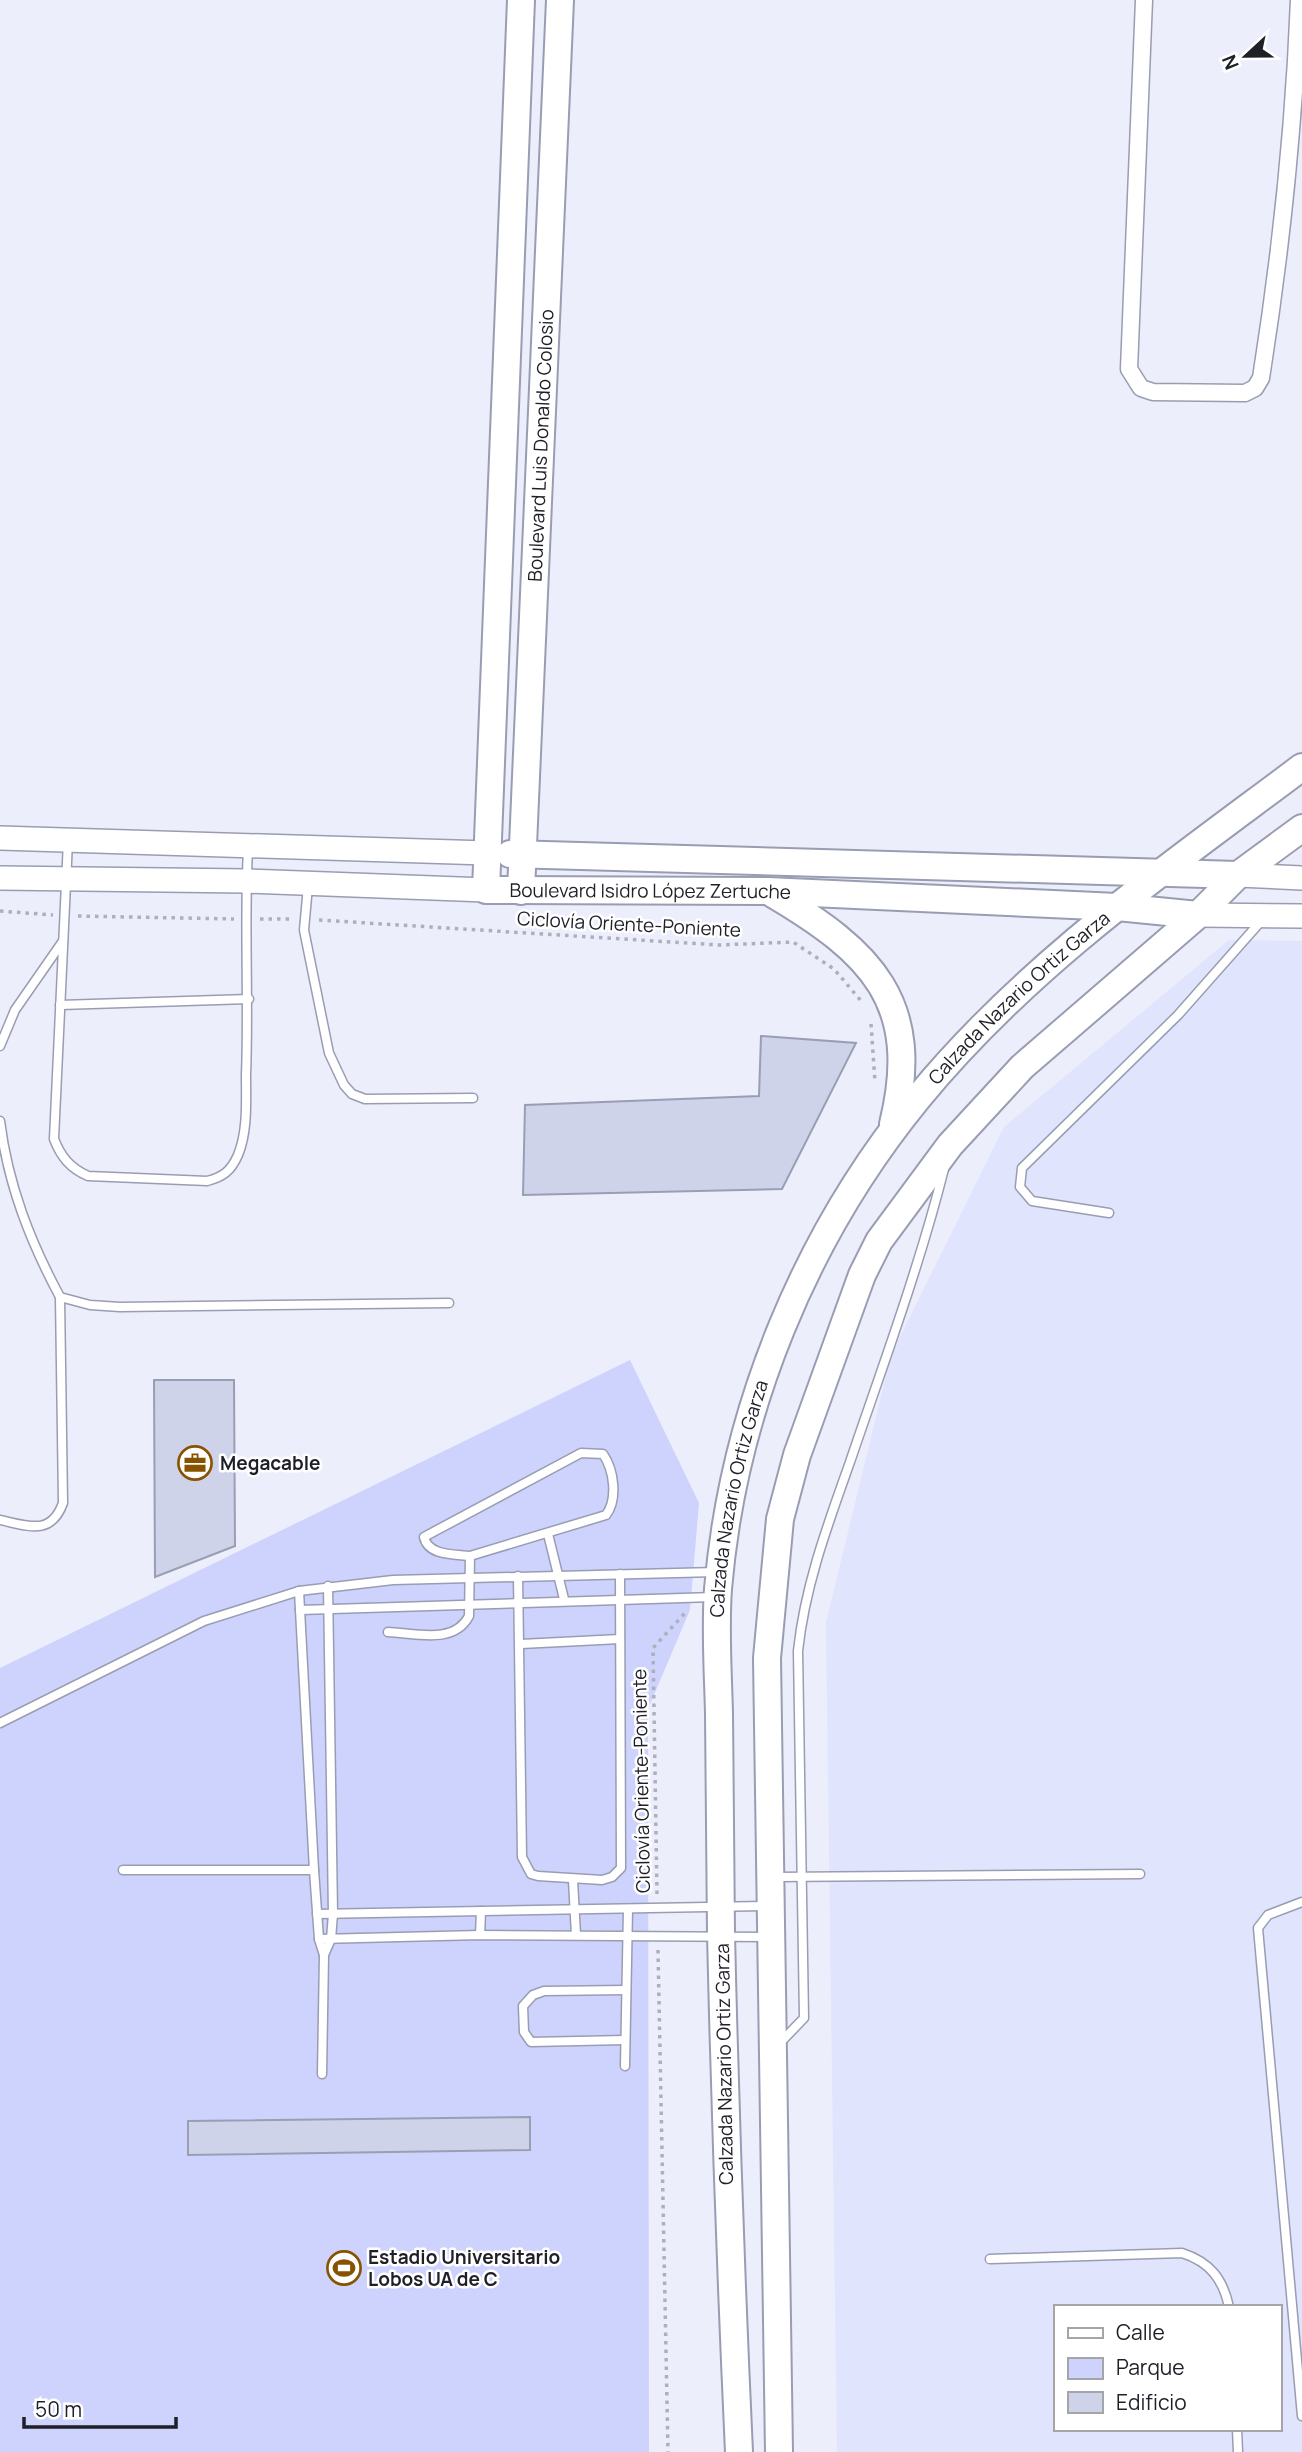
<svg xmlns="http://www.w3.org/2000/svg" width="1302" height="2452" font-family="Manrope,sans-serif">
<rect width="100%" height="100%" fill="#eceefc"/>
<path fill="#e0e4fc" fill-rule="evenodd" d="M1229,940L1302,941V2452H837L826,1623L891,1355L1004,1127ZM1055,2307H1279V2429H1055Z"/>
<polygon fill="#cdd3fc" points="630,1360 699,1503 690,1610 648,1709 649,2452 0,2452 0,1668"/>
<g fill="#cfd3e9" stroke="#9a9eb3" stroke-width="2">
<polygon points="761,1036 856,1043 782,1189 523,1195 525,1105 759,1096"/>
<polygon points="154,1380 234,1380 235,1546 155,1577"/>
<polygon points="530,2117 530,2150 188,2155 188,2121"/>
</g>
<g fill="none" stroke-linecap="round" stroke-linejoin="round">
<g stroke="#999db2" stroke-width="11">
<g id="service">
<path d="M68,841L54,1139C61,1157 70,1168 88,1176L207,1181C223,1177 231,1171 238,1155C248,1131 246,1100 246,1075C249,999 244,924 248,849"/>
<polyline points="308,886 304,930 329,1053 344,1085 352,1094 365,1099 473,1098"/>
<polyline points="60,1005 249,999"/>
<polyline points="0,1046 15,1010 63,941"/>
<path d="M0,1121C8,1185 30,1241 60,1297L90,1305L120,1307L449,1303"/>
<polyline points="1109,1213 1032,1201 1020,1187 1022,1168 1178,1015 1262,920"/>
<path d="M0,1520C29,1526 51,1536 63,1503L60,1297"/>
<polyline points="548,1534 564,1599"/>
<polyline points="518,1576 522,1857 531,1874 538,1876 602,1880 612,1877 621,1868 620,1574"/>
<polyline points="299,1591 314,1870 319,1939 324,1955 322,2074"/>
<polyline points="300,1610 714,1597"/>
<path d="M388,1632C415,1633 454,1645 469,1616L470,1556L606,1515C618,1499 614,1470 603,1454L581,1453L424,1537C428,1556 454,1554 470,1556"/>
<polyline points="521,1644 620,1639"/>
<polyline points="0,1723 204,1621 299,1591 393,1580 716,1572"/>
<polyline points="123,1870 314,1870"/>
<polyline points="776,1877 1140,1874"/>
<polyline points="573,1880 576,1935"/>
<polyline points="1302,1902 1268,1915 1258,1928 1302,2416"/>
<polyline points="317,1914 766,1906"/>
<polyline points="480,1935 481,1911"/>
<polyline points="319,1939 480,1935 767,1937"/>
<polyline points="324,1955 331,1939 333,1914 328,1586"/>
<polyline points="625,2040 531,2042 524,2032 523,2006 533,1995 544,1991 626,1990"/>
<path d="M779,2044L804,2018L798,1651C805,1585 828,1524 850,1462C883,1365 919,1268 944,1169"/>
<polyline points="625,2066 628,1909"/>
<path d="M990,2259L1182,2253C1210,2262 1223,2279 1229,2307"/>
<polyline points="1237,2429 1238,2452"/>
</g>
</g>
<g stroke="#999db2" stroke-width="19">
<path id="minor" d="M1144,0L1129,369L1141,388L1153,392L1245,393L1255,388L1261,378C1281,252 1294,128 1299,0"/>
</g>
<g stroke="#999db2" stroke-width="26">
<g id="secondary">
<polyline points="0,838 487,853"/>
<polyline points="1238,875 1302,878"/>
<polyline points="0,878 246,881 486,890"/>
<polyline points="1198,915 1302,916"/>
</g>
</g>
<g stroke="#999db2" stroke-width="30">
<g id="primary">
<path id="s1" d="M521,0L486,890L768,891L1117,907L1198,915"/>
<polyline points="510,854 1238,875"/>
<path id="s2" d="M521,891L560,0"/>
<path d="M773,894C871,952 923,1002 893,1124"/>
<path id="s3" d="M739,2452C731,2279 725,2107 721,1934C720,1861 719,1787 719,1713C718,1672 715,1630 718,1589C733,1411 805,1236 918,1098C1026,966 1166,869 1302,767"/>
<polyline points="779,2452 767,1658 780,1519 797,1455 862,1275 879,1241 950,1145 1022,1067 1198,915 1238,875 1302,828"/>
</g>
</g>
<g stroke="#adafbb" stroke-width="3.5" stroke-dasharray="3.5 5" stroke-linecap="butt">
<polyline points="0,911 53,915"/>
<polyline points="78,916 234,919"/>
<polyline points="260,919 290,919"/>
<polyline points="319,920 719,945 793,942 834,969 862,1002"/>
<polyline points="871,1024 875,1082"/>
<polyline points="657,1894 653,1648 685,1613"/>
<polyline points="658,1950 668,2452"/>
</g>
<use href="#service" stroke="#fff" stroke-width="8"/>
<use href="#minor" stroke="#fff" stroke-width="16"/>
<use href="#secondary" stroke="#fff" stroke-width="23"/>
<use href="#primary" stroke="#fff" stroke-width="26"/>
</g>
<defs>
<g id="office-ring" transform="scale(1.75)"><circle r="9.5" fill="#fff" stroke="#885300" stroke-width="1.5"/><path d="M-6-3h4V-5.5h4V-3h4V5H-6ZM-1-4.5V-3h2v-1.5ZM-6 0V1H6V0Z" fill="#885300"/></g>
<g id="stadium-ring" transform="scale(1.75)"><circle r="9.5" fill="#fff" stroke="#885300" stroke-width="1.5"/><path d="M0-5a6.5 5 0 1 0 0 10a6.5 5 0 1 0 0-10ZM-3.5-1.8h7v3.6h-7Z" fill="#885300"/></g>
</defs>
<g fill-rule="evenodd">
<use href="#office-ring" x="195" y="1463"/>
<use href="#stadium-ring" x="344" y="2268"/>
</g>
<g text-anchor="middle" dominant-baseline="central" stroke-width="5" stroke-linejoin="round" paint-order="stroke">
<g font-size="19" fill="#1e1f27" stroke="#fff">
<text stroke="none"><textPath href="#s2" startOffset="446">Boulevard Luis Donaldo Colosio</textPath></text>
<text stroke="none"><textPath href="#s1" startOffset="1055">Boulevard Isidro López Zertuche</textPath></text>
<text transform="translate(629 924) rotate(3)">Ciclovía Oriente-Poniente</text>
<text stroke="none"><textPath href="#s3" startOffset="1544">Calzada Nazario Ortiz Garza</textPath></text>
<text stroke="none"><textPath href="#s3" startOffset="956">Calzada Nazario Ortiz Garza</textPath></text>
<text transform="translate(641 1781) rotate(-91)">Ciclovía Oriente-Poniente</text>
<text transform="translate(724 2064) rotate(-91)">Calzada Nazario Ortiz Garza</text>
</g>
<g font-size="19" font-weight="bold" fill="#1e1f27" stroke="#fff" text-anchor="start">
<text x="220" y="1463">Megacable</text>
<text x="368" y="2257">Estadio Universitario<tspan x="368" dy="22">Lobos UA de C</tspan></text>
</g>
</g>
<rect x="1054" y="2305" width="228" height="126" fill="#ffffff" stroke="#a5a5a9" stroke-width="2"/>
<rect x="1068" y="2328" width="35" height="10" fill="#ffffff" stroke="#a5a5a9" stroke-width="2"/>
<text x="1116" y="2340" font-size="21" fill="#1e1f27">Calle</text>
<rect x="1068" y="2358" width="35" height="21" fill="#cdd3fc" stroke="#a5a5a9" stroke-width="2"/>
<text x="1116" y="2375" font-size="21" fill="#1e1f27">Parque</text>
<rect x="1068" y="2392" width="35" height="21" fill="#cfd3e9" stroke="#a5a5a9" stroke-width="2"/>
<text x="1116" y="2410" font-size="21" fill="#1e1f27">Edificio</text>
<g transform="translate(1246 56) rotate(248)" stroke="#ffffff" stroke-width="5" paint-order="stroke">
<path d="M0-5L12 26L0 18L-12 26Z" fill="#1e1f27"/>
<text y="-10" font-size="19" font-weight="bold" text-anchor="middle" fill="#1e1f27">N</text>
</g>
<path d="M24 2417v10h152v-10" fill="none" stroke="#1e1f27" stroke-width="3.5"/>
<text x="35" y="2417" font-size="21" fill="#1e1f27" stroke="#ffffff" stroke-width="5" paint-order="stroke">50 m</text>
</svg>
